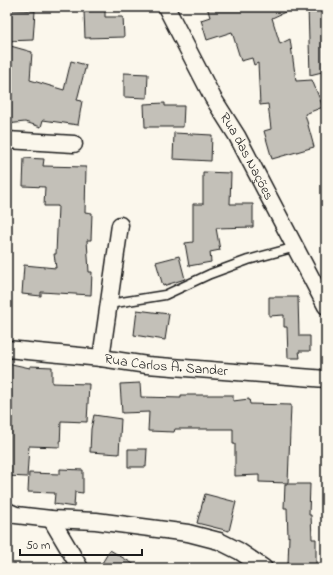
<svg xmlns="http://www.w3.org/2000/svg" width="333" height="575" font-family="'Indie Flower',sans-serif">
<rect width="100%" height="100%" fill="#fbf7ec"/>
<filter id="ink" filterUnits="userSpaceOnUse"><feTurbulence type="fractalNoise" baseFrequency=".025" numOctaves="2"/><feDisplacementMap in="SourceGraphic" scale="8" xChannelSelector="R" yChannelSelector="G"/><feConvolveMatrix kernelMatrix="1 2 1 2 8 2 1 2 1" color-interpolation-filters="sRGB"/></filter>
<g filter="url(#ink)">
<g fill="#c3c0b8" stroke="#1c1c1c">
<polygon points="207,7 296,7 272,18 280,44 290,39 296,81 312,80 323,107 305,114 314,147 272,159 264,131 271,129 268,104 260,105 258,63 254,65 252,58 241,61 232,32 207,40 201,20 210,17"/>
<polygon points="308,7 326,7 326,71 310,75"/>
<polygon points="7,9 35,11 33,40 7,41"/>
<polygon points="105,10 105,17 123,17 124,37 85,38 84,11"/>
<polygon points="7,45 32,52 30,80 64,90 71,61 86,65 77,100 82,101 78,125 43,120 41,127 25,122 7,124"/>
<polygon points="124,73 148,74 147,98 124,97"/>
<polygon points="165,103 165,106 184,106 183,127 145,127 144,104"/>
<polygon points="174,133 212,135 211,161 173,159"/>
<polygon points="24,158 44,159 43,166 86,167 85,212 92,213 91,240 87,240 89,272 92,272 91,295 41,292 41,296 22,294 24,265 56,268 54,254 56,254 58,206 44,206 45,187 23,186"/>
<polygon points="203,172 231,173 230,204 253,204 253,227 216,228 220,250 210,252 211,262 189,266 185,243 193,242 193,204 203,204"/>
<polygon points="179,256 185,279 163,286 156,262"/>
<polygon points="269,297 298,297 299,336 310,336 310,351 299,351 300,358 288,358 287,327 284,327 284,315 269,316"/>
<polygon points="137,310 169,314 165,340 134,335"/>
<polygon points="7,363 30,368 30,366 52,367 52,383 89,384 87,422 61,421 60,447 29,446 27,477 7,476"/>
<polygon points="140,383 141,397 181,398 181,395 233,395 233,401 249,399 250,404 291,405 288,483 259,482 259,475 235,476 235,444 233,444 233,429 175,429 174,432 148,431 149,412 122,413 120,384"/>
<polygon points="94,415 121,419 119,454 90,452 91,429"/>
<polygon points="128,449 147,449 146,467 128,467"/>
<polygon points="60,469 83,470 83,493 75,492 74,507 54,504 55,493 28,492 29,473 60,474"/>
<polygon points="285,484 310,484 309,515 311,515 312,539 316,539 316,565 288,564 289,536 288,537 287,508 284,508"/>
<polygon points="205,494 236,502 229,531 197,523"/>
<polygon points="110,550 140,568 99,568"/>
</g>
<g fill="none" stroke-linecap="round" stroke-linejoin="round">
<g stroke="#1c1c1c" stroke-width="11">
<polyline id="service" points="109,304 165,295 210,274 248,260 296,247"/>
</g>
<g stroke="#1c1c1c" stroke-width="19">
<g id="minor">
<path id="s1" d="M166,7L213,98L237,136L326,306"/>
<polyline points="7,140 74,144"/>
<path id="s2" d="M7,349L101,358L147,365L326,379"/>
<polyline points="101,358 120,225"/>
<polyline points="7,511 16,515 51,519 96,521 188,533 219,541 239,551 264,568"/>
<polyline points="51,519 80,568"/>
</g>
</g>
<use href="#service" stroke="#fbf7ec" stroke-width="8"/>
<use href="#minor" stroke="#fbf7ec" stroke-width="16"/>
</g>
</g>
<g text-anchor="middle" dominant-baseline="central" stroke-width="3" stroke-linejoin="round" paint-order="stroke">
<g font-size="14" fill="#1c1c1c" stroke="#fbf7ec">
<text stroke="none"><textPath href="#s1" startOffset="170">Rua das Nações</textPath></text>
<text stroke="none"><textPath href="#s2" startOffset="160">Rua Carlos A. Sander</textPath></text>
</g>
</g>
<rect width="333" height="575" fill="none" stroke="#fbf7ec" stroke-width="24"/>
<rect x="12" y="12" width="309" height="551" fill="none" stroke="#1c1c1c" stroke-width="1.5" filter="url(#ink)"/>
<path d="M20 549v6h122v-6" fill="none" stroke="#1c1c1c" stroke-width="2"/>
<text x="26" y="549" font-size="12" fill="#1c1c1c" stroke="#fbf7ec" stroke-width="3" paint-order="stroke">50 m</text>
</svg>
